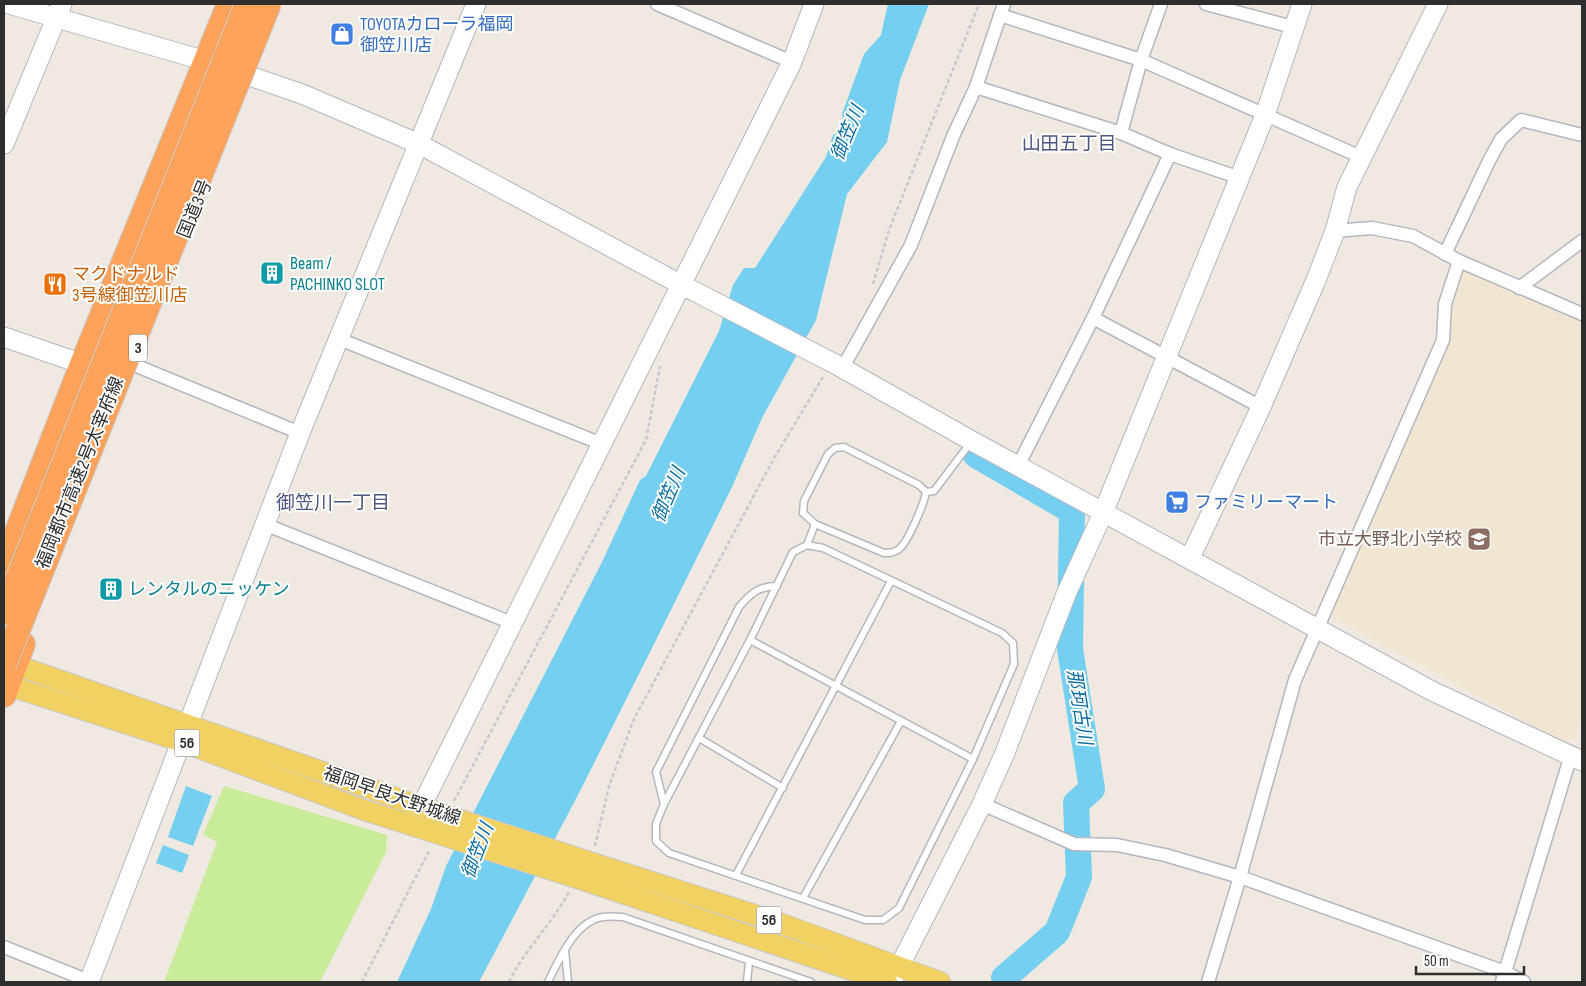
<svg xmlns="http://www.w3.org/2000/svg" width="1586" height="986" font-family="'Sofia Sans Condensed','Noto Sans JP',sans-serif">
<rect width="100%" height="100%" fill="#efe9e1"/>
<polygon fill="#f0e6d1" points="1466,270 1582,321 1582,715 1575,739 1562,742 1334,618 1328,603 1449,342 1449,304 1461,273"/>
<polygon fill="#c9ec9a" points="224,786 387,835 386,852 320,982 164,982 217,842 203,835"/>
<g fill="#75cff0">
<polygon points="888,4 929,4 900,80 887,142 847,194 816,320 762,418 732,487 654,644 578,795 479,982 397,982 431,909 446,866 602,562 640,480 646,476 719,331 733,285 744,268 755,268 826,157 833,135 844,130 842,114 864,54 881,35"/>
<polygon points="186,786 212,796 193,846 168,837"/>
<polygon points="163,845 189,855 182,873 156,863"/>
</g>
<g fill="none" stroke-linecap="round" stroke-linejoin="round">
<polyline stroke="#75cff0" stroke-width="26" points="976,455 1072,511 1070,649 1092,789 1076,803 1079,877 1057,932 1004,978"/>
<g stroke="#b4b7c1" stroke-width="9">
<g id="lane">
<path d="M926,492L919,485L844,447L835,448L828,454L804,501L803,513L815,524L884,553C890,553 894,553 899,549C908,542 924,504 926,492L934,491L971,442"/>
<polyline points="807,545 823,548 1002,633 1013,643 1014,664 973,759 899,908 883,920 865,920 669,853 656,841 656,824 664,804 750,640 793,552 807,545 815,524"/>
<polyline points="750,640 973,759"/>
<polyline points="699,738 783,788"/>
<path d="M664,804L656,772L739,607C751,593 759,586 777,586"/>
<polyline points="736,875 891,581"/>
<polyline points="803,898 901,721"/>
<polyline points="565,951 568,982"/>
<path d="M548,982C559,960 575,921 603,917C610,916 617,917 623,917L811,982"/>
<polyline points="747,982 749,962"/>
</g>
</g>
<g stroke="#b4b7c1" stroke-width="15">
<g id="street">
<polyline points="657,4 792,62"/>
<polyline points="1206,4 1293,27"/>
<polyline points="1000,15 1141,60 1361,157"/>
<polyline points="976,87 1121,133 1170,154 1240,178"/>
<polyline points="1121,133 1141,60 1161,4"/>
<polyline points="1335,231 1372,228 1413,236 1459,261 1582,314"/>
<polyline points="1445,254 1489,161 1501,139 1521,120 1582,135"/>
<polyline points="1519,288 1582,241"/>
<polyline points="1093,318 1261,407"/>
<polyline points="339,339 602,444"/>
<polyline points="132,364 300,433"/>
<polyline points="842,369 911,245 954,134 976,87 1004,4"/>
<polyline points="1018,466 1093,318 1170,154"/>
<polyline points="264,524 512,623"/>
<polyline points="982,804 1074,844 1117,845 1165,855 1240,877 1505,972 1524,982"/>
<polyline points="4,947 89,981"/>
<polyline points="1208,982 1240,877 1295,680 1443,340 1445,304 1459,261"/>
<polyline points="1502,982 1571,755"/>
</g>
</g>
<g stroke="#b4b7c1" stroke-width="21">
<g id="secondary">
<polyline points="9,4 206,61 302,94 419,144 691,290"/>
<polyline points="4,144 62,4"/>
<polyline points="4,337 82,364"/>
<polyline points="835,364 972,441 1432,691 1582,761"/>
<polyline points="1190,558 1261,407 1316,280 1335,231 1347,187 1438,4"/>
<polyline points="421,807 792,62 814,4"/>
<polyline points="892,981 982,804 1004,755 1067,592 1103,513 1265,115 1302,4"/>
<polyline points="89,982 300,433 476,4"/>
</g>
</g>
<g stroke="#c9c9c9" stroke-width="22">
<g id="primary">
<polyline points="4,661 369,788"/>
<polyline points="4,684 180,741 364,810"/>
<polyline points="596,864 774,921 940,982"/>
<polyline points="586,881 887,982"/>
</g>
</g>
<g stroke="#c9c9c9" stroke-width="26">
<g id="highway">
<polyline points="4,565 82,364 229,4"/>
<polyline points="4,695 23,644"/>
</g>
</g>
<g stroke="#c9c9c9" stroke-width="2.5" stroke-dasharray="4 2.5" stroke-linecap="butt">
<polyline points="873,284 889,230 979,4"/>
<polyline points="454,801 646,440 660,366"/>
<polyline points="595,846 609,786 634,719 773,460 823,377"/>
<polyline points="362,982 430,849"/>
<path d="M509,982C525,949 552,924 569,892"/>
</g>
<use href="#lane" stroke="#fff" stroke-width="6"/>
<use href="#street" stroke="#fff" stroke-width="12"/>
<use href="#secondary" stroke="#fff" stroke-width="19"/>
<use href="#primary" stroke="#f2d163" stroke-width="20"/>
<use href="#highway" stroke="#ffa35c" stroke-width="24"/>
<g stroke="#b4b7c1" stroke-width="21" stroke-linecap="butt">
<polyline id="secondary-bridge" points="692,290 835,364"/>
</g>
<g stroke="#c9c9c9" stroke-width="22" stroke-linecap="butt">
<g id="primary-bridge">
<polyline points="369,788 421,807 596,864"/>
<polyline points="364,810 586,881"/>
</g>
</g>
<g stroke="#c9c9c9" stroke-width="26" stroke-linecap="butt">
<g id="highway-bridge">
<polyline points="4,613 247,4"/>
<polyline points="4,665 269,4"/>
</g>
</g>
<use href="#secondary-bridge" stroke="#fff" stroke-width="19"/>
<use href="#primary-bridge" stroke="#f2d163" stroke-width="20"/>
<use href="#highway-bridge" stroke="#ffa35c" stroke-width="24"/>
</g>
<defs>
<g id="shop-square" transform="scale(1.25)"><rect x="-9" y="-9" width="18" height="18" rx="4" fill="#3f7fe0" stroke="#fff"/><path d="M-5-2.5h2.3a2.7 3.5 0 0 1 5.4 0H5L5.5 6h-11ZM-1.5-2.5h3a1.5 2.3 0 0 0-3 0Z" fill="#fff"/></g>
<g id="building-square" transform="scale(1.25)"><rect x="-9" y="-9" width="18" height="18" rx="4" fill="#0f9aa8" stroke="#fff"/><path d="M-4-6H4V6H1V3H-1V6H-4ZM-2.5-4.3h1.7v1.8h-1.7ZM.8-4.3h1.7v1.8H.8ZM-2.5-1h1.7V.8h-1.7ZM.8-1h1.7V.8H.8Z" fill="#fff"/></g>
<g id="restaurant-square" transform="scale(1.25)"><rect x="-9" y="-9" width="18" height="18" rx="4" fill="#e8710a" stroke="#fff"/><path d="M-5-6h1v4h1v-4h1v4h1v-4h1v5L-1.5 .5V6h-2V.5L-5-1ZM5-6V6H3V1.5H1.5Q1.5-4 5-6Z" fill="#fff"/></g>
<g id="supermarket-square" transform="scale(1.25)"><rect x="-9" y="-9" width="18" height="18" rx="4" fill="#3f7fe0" stroke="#fff"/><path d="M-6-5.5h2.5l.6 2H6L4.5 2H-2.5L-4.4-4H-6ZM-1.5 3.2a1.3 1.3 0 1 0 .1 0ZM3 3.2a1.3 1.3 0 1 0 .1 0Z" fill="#fff"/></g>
<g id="school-square" transform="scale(1.25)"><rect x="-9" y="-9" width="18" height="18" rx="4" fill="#8d6e63" stroke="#fff"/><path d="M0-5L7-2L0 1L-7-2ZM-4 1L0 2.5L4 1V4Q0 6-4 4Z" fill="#fff"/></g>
</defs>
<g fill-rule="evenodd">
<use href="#shop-square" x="342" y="34"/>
<use href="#building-square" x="272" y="273"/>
<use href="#restaurant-square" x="55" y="284"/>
<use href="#supermarket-square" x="1177" y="502"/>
<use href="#school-square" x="1479" y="539"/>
<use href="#building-square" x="111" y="589"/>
</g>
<g text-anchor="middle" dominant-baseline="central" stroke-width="4" stroke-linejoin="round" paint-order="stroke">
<g fill="#fff" stroke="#6d6d6d" stroke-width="1">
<rect x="129" y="334.5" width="18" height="27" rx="4"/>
<rect x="174.5" y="729.5" width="25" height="27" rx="4"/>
<rect x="756.5" y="906.5" width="25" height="27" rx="4"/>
</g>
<g font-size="16" font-weight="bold" fill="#2e2e2e">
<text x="138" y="348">3</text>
<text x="187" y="743">56</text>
<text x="769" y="920">56</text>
</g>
<g font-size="18" fill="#366cbe" stroke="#fff" text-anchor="start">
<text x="360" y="24">TOYOTAカローラ福岡<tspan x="360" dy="21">御笠川店</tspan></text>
<text x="1194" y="502">ファミリーマート</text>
</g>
<g font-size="18" fill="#2e2e2e" stroke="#fff">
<text transform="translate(195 209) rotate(-68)">国道3号</text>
<text transform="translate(80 473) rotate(-68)">福岡都市高速2号太宰府線</text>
<text transform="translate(392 796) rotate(19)">福岡早良大野城線</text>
</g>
<g font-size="18" fill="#0d838f" stroke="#fff" text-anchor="start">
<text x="290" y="263">Beam /<tspan x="290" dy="21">PACHINKO SLOT</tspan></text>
<text x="128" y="589">レンタルのニッケン</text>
</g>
<g font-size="18" fill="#c56008" stroke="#fff" text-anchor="start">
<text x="72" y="274">マクドナルド<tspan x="72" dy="21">3号線御笠川店</tspan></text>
</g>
<g font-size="18" fill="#785e54" stroke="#fff" text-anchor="end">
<text x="1462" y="539">市立大野北小学校</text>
</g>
<g font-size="19" font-style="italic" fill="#0d6fa3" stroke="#fff">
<text transform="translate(848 133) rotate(-67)">御笠川</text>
<text transform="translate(669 495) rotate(-67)">御笠川</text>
<text transform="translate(1079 707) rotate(81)">那珂古川</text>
<text transform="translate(478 851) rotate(-69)">御笠川</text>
</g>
<g font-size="19" fill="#4d5680" stroke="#fff">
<text x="1069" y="144">山田五丁目</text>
<text x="333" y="503">御笠川一丁目</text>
</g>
</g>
<rect width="1586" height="986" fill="none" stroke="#2e2e2e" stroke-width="10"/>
<path d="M1416 966v8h108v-8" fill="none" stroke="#2e2e2e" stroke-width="2.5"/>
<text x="1424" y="966" font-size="15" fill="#2e2e2e" stroke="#ffffff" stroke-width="4" paint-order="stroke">50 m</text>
</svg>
